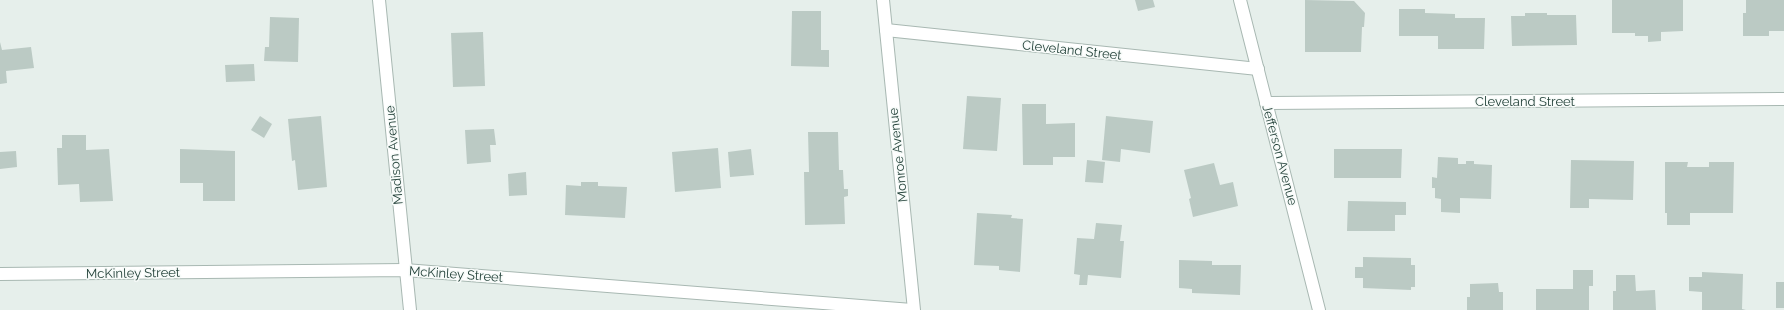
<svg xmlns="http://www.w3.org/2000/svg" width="1784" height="310" font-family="Raleway,sans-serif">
<rect width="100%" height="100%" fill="#e6efeb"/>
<g fill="#bbcac4">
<polygon points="1135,0 1153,0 1155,7 1138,11"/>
<polygon points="1305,0 1354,1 1365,13 1364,27 1362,27 1361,52 1305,52"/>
<polygon points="1612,0 1683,0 1683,31 1661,32 1661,41 1648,42 1648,36 1635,36 1635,33 1612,33"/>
<polygon points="1746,0 1784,0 1784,31 1769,31 1769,36 1743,36 1743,13 1746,13"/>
<polygon points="1399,9 1425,9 1425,13 1455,14 1455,18 1485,18 1484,49 1438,49 1438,36 1399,36"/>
<polygon points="792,11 821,11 821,50 829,50 829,67 791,66"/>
<polygon points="1525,13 1547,13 1547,15 1576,15 1577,45 1512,46 1511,16 1525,16"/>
<polygon points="270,17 299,18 298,62 264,61 265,47 269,47"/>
<polygon points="483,32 485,86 453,87 451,33"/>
<polygon points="0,42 2,50 31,47 34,68 6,71 7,83 0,84"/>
<polygon points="254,64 255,81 226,82 225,65"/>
<polygon points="967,96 1001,98 997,151 963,149"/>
<polygon points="1022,104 1046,104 1046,124 1075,123 1075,157 1053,157 1053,165 1023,165"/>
<polygon points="260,116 272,124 264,138 251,130"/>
<polygon points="321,116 327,187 298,190 295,160 292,161 288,119"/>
<polygon points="1106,116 1153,121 1150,153 1121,149 1120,162 1102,160"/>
<polygon points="494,129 496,145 490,145 491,162 467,164 465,130"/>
<polygon points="808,132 838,132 839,170 843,170 844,189 848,189 848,196 844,197 845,224 805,225 804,172 809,172"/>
<polygon points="62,135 86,135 86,150 109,149 113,201 80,202 79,184 58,185 57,148 62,148"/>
<polygon points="718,148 721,188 675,192 672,152"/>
<polygon points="180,149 235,151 235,201 203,201 203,183 180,183"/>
<polygon points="751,149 754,175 730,177 728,152"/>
<polygon points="1334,149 1402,149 1401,178 1334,178"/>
<polygon points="16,151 17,167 0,169 0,152"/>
<polygon points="1438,157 1458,158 1458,164 1466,164 1466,161 1474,161 1474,164 1492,165 1491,199 1460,198 1460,213 1441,212 1441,199 1435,198 1435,188 1432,188 1432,177 1437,178"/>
<polygon points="1087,160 1105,162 1103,183 1085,182"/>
<polygon points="1571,160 1634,161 1633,200 1589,199 1589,208 1570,208"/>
<polygon points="1665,162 1688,162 1687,167 1709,167 1709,162 1734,162 1733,213 1690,213 1690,225 1667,225 1667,213 1665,213"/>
<polygon points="1214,163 1220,185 1233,182 1238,206 1193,217 1189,199 1191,198 1184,170"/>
<polygon points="526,172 527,195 509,196 508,174"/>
<polygon points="581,182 598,182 598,186 627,187 625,218 565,215 566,185 581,186"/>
<polygon points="1348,201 1406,202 1406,215 1395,215 1395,231 1347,231"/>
<polygon points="977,213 1012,215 1011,218 1023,219 1020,272 999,270 999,266 974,265"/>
<polygon points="1096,223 1122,225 1120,241 1124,241 1121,278 1088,275 1087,285 1079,285 1080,275 1074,274 1077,238 1094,239"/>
<polygon points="1363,257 1411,258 1411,265 1415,265 1415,287 1411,287 1411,290 1363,288 1363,278 1355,278 1355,267 1363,267"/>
<polygon points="1179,260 1212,261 1212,265 1241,265 1240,295 1192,293 1192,289 1179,288"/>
<polygon points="1573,270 1593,270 1593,286 1589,286 1589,310 1536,310 1536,289 1573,289"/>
<polygon points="1702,272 1743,274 1742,309 1746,310 1702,310 1702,292 1689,291 1689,277 1702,277"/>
<polygon points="1616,275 1635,275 1636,291 1655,290 1656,310 1613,310 1613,291 1616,291"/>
<rect x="1776" y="282" width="8" height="26"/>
<polygon points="1498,283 1499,292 1503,292 1503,310 1467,310 1467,297 1470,297 1470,284"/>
</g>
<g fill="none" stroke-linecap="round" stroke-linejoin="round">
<g stroke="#a8b8b2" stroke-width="14">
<g id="minor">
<polyline points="379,0 410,310"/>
<polyline points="883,0 914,310"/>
<polyline points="1240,0 1319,310"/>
<polyline points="886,30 1258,69"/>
<polyline points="1266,103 1784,99"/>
<polyline points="0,274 405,270 912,310"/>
</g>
</g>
<use href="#minor" stroke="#fff" stroke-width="12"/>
</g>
<g text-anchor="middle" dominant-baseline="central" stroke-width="3" stroke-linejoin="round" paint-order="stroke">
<g font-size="13" fill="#24423a" stroke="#f7fbf9">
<text transform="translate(1072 50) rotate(6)">Cleveland Street</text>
<text x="1525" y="101">Cleveland Street</text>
<text transform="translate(394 155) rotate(-95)">Madison Avenue</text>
<text transform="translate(898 155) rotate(-96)">Monroe Avenue</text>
<text transform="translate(1280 155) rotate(75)">Jefferson Avenue</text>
<text transform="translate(133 273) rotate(-1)">McKinley Street</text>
<text transform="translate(456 274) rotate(4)">McKinley Street</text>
</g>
</g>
</svg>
